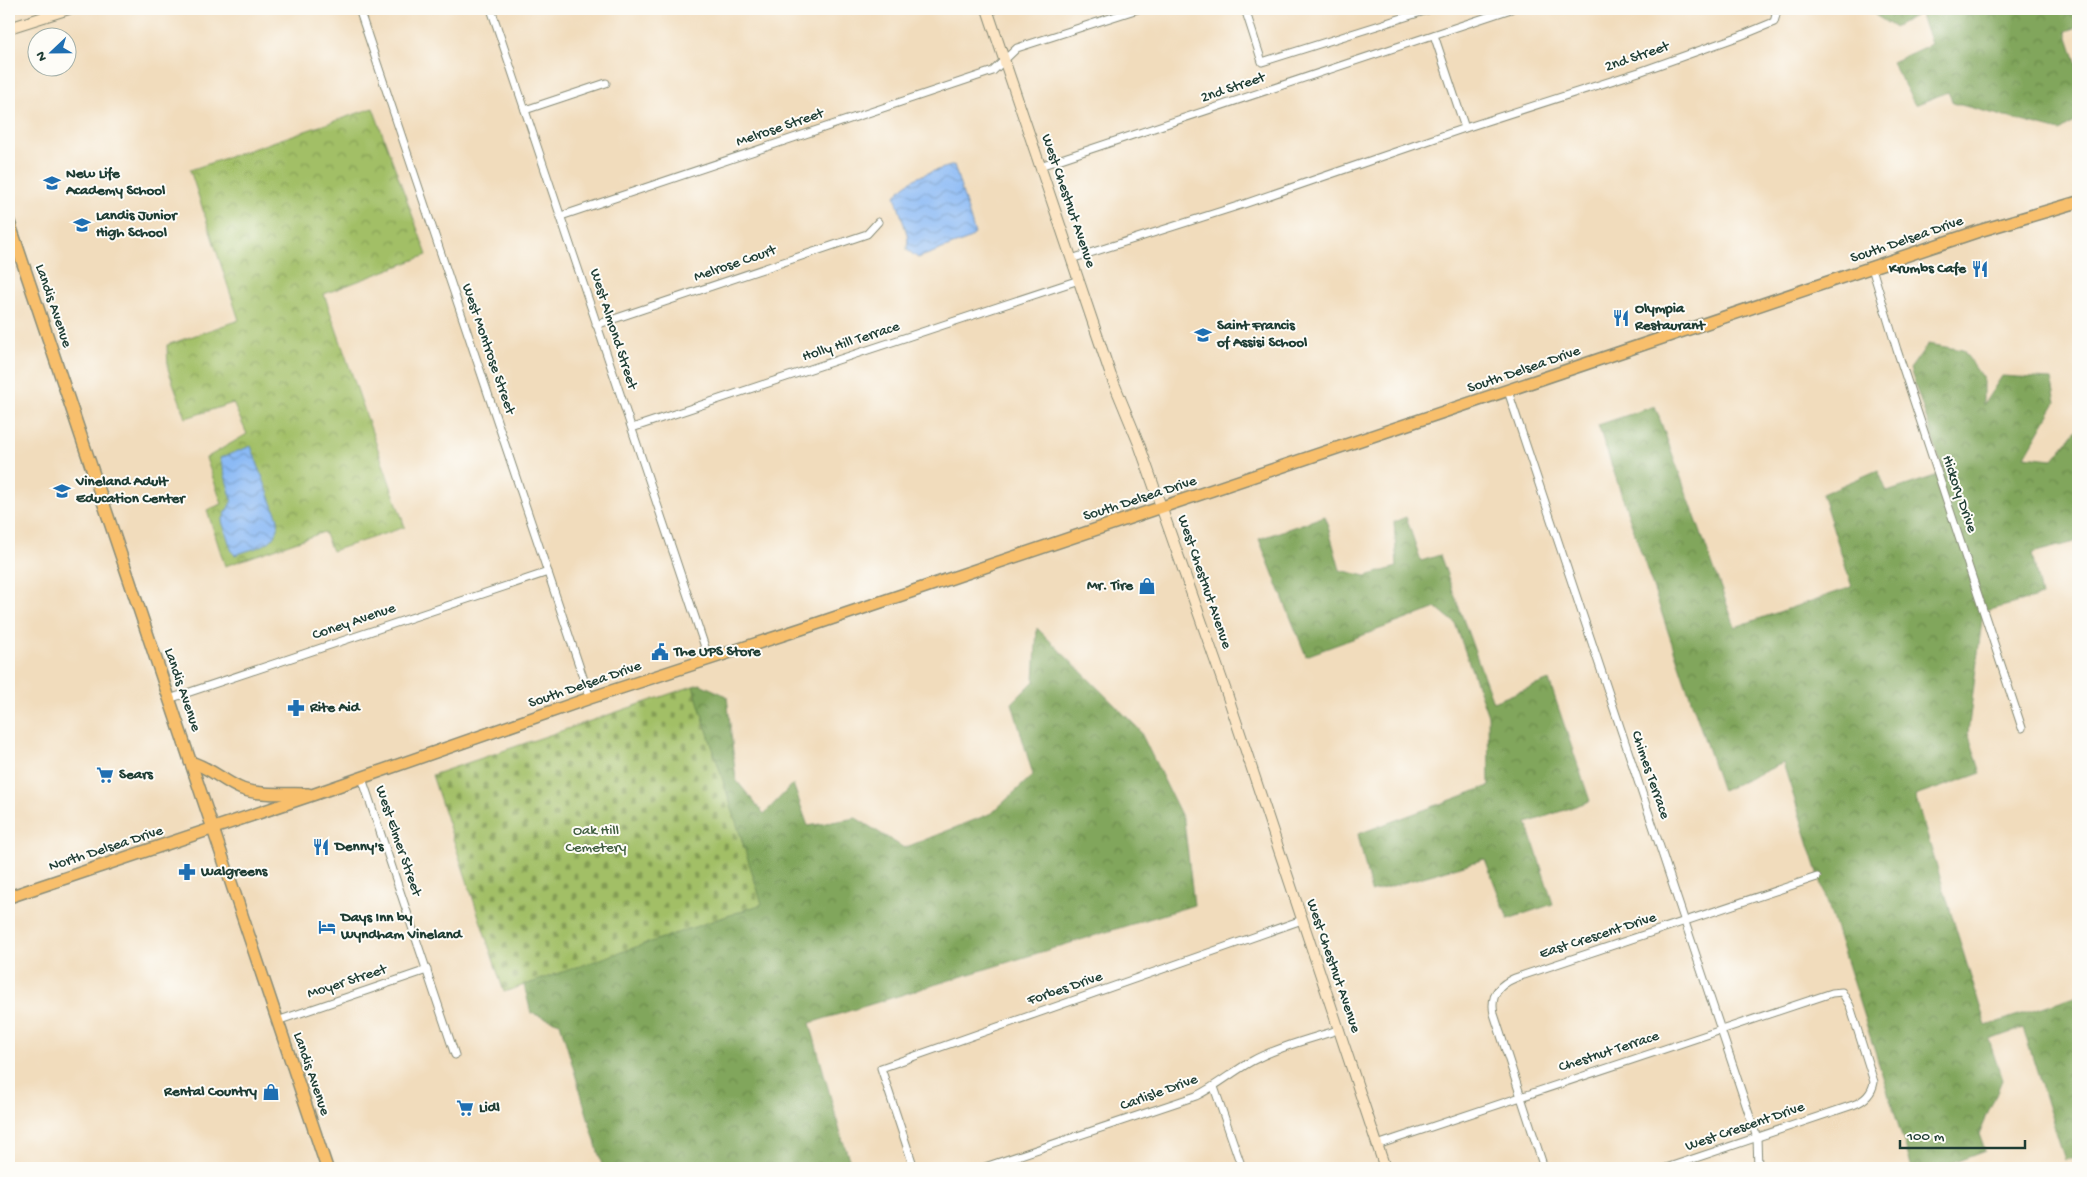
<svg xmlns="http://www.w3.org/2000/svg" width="2087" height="1177" font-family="'Gochi Hand',sans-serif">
<defs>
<pattern id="forest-crowns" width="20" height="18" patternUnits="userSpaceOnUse" patternTransform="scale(1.25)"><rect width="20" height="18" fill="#81a65b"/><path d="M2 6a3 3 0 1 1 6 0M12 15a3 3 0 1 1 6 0" fill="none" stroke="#69884c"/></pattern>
<pattern id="cemetery-stones" width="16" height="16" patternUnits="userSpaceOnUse" patternTransform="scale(1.25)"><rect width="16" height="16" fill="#a2bf66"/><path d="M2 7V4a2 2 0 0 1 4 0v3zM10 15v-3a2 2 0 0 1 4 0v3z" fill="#839c55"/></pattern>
<pattern id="park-crowns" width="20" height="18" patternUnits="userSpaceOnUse" patternTransform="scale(1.25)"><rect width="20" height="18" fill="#a2bf66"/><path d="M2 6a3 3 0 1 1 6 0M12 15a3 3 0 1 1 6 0" fill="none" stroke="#839c55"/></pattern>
<pattern id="water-waves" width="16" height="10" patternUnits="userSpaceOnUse" patternTransform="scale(1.25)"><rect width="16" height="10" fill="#8ab9f5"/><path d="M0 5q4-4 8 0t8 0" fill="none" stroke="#7098c7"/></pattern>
</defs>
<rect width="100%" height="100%" fill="#fdfcf7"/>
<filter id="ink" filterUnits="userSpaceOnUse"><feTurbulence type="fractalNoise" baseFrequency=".02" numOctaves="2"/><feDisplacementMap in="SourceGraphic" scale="10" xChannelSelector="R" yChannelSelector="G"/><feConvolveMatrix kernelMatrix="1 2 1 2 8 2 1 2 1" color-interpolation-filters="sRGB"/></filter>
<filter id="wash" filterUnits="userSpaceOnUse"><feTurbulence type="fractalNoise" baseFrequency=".0096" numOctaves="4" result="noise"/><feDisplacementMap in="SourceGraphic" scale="20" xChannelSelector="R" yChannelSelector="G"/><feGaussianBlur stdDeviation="1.12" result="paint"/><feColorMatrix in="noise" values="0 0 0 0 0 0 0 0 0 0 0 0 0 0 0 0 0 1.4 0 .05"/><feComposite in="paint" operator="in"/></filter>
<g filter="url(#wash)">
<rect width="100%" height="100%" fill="#f1dcbc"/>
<g fill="url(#forest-crowns)" stroke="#507248">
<polygon points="1877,9 2078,9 2078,27 2066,31 2078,68 2078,119 2060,131 1953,103 1948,92 1915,105 1892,62 1931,44 1920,13 1894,27 1875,15"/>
<polygon points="1928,344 1963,350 1983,379 1983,405 2002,376 2051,379 2056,402 2025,456 2053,459 2078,428 2078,541 2032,553 2041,596 1983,612 1968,733 1981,773 1915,796 1986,1026 2078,995 2078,1156 2065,1160 2023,1028 1989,1040 2002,1080 1979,1134 1985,1151 1939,1168 1912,1168 1783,763 1722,791 1598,425 1655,406 1735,627 1852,587 1822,494 1878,470 1887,492 1944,473 1910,369"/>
<polygon points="1325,516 1340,570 1366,576 1397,567 1394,522 1406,517 1421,561 1440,555 1493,702 1549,680 1590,801 1527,823 1553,904 1508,919 1485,859 1371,892 1358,834 1489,786 1488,716 1455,623 1437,608 1306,656 1259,539"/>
<polygon points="1037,628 1139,729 1184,821 1194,905 810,1023 841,1135 852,1168 597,1168 602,1165 560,1023 531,1013 524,985 762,904 693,686 700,684 727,696 736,780 764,814 793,784 808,826 856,818 904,848 992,813 1033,775 1012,703 1034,681"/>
</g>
<polygon fill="url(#cemetery-stones)" stroke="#607e4d" points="693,686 762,904 504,992 432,775"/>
<polygon fill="url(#park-crowns)" stroke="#607e4d" points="373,108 427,255 324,294 405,527 332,551 324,532 225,566 207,510 222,504 206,458 247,434 233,403 186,418 168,369 167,345 239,320 190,170"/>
<g fill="url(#water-waves)" stroke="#547b94">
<path d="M954,165L975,234L969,239L918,258L907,250L908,237L895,196C910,176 931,172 954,165Z"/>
<path d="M251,446L278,519C281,546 255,547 235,555L232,552L222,521L232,500L220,458Z"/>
</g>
</g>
<g filter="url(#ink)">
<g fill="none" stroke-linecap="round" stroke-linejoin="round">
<g stroke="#888c78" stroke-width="9">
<g id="street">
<polyline points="359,9 590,698"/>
<polyline points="491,9 709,659"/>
<polyline points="1245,9 1262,62 1431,9"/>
<polyline points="1434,35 1465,128"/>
<polyline points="525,110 606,83"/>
<polyline points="1040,166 1511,9"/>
<polyline points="561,216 993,71 1017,48 1138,9"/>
<polyline points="1071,259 1244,204 1465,128 1639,72 1740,36 1774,22 1776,15 1774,9"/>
<polyline points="1872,268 1897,350 2022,728"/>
<polyline points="596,325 867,234 878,222"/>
<polyline points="1508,391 1757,1138 1758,1168"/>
<polyline points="632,428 1079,280"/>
<polyline points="169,699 548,572"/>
<polyline points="362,778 455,1055"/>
<polyline points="277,1021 427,970"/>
<polyline points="1214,1087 1242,1168"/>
<path d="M1377,1145L1832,993L1842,992L1850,1006L1874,1082C1872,1094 1864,1101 1853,1105L1666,1168"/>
<polyline points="914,1168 881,1068 1302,920"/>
<path d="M982,1168L1196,1096C1217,1086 1232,1072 1252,1061C1278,1047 1310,1039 1338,1030"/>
<path d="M1544,1168L1494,1014C1490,996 1498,985 1515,978L1817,877"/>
</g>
</g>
<g stroke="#888c78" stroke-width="12">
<g id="secondary">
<polyline points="987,9 1111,376 1139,444 1227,694 1385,1168"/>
<polyline points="9,28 69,9"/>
</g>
</g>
<g stroke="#888c78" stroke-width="14">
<g id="primary">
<polyline points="9,222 327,1168"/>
<path d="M190,762C210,767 224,782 242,789C262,796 288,793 308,794"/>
<polyline points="9,897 315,794 590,698 801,629 1979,231 2078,202"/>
</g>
</g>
<use href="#street" stroke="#fff" stroke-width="7"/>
<use href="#secondary" stroke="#fce5c4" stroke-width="10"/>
<use href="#primary" stroke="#f8bf6c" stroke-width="11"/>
</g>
</g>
<defs>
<g id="school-bare" transform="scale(1.35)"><path d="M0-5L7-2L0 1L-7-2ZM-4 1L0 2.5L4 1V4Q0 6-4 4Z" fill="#1f6fb2" stroke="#fdfcf7" stroke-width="2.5" paint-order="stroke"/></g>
<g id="restaurant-bare" transform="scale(1.35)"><path d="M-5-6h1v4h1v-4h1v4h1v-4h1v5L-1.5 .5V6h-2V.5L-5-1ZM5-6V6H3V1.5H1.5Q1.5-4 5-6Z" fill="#1f6fb2" stroke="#fdfcf7" stroke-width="2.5" paint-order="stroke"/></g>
<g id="shop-bare" transform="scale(1.35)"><path d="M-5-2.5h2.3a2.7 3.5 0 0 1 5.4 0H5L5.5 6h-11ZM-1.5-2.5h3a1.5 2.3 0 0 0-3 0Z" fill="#1f6fb2" stroke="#fdfcf7" stroke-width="2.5" paint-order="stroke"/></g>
<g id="civic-bare" transform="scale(1.35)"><path d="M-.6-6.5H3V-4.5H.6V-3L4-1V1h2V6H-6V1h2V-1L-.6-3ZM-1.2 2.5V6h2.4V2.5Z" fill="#1f6fb2" stroke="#fdfcf7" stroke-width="2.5" paint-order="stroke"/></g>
<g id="pharmacy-bare" transform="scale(1.35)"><path d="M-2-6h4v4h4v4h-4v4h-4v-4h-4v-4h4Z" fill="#1f6fb2" stroke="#fdfcf7" stroke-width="2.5" paint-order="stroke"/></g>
<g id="supermarket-bare" transform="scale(1.35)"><path d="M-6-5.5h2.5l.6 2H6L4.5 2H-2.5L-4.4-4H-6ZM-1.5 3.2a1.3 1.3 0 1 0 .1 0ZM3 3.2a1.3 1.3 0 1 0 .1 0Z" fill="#1f6fb2" stroke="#fdfcf7" stroke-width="2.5" paint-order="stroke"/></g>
<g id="hotel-bare" transform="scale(1.35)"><path d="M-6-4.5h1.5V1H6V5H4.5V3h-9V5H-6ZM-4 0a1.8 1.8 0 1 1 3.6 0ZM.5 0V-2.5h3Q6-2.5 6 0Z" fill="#1f6fb2" stroke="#fdfcf7" stroke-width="2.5" paint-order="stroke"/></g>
</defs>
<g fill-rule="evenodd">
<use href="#school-bare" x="52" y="183"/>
<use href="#school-bare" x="82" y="225"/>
<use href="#restaurant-bare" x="1980" y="269"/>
<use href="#restaurant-bare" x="1621" y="318"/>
<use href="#school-bare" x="1203" y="335"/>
<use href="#school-bare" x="62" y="491"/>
<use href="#shop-bare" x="1147" y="586"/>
<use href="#civic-bare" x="660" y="652"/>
<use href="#pharmacy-bare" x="296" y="708"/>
<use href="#supermarket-bare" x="105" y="775"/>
<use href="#restaurant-bare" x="321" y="847"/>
<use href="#pharmacy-bare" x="187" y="872"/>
<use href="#hotel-bare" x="327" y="927"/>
<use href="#shop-bare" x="271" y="1092"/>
<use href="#supermarket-bare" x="465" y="1108"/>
</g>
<g text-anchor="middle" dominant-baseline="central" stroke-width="4" stroke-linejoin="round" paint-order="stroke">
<g font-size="15" fill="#1f3d34" stroke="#fdfcf7">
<text transform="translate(1637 57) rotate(-19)">2nd Street</text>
<text transform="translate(1233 88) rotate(-19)">2nd Street</text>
<text transform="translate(780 128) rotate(-19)">Melrose Street</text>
<text transform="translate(1068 201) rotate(71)">West Chestnut Avenue</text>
<text transform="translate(1907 240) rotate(-19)">South Delsea Drive</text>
<text transform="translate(735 264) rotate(-19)">Melrose Court</text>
<text transform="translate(53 306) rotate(71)">Landis Avenue</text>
<text transform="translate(613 329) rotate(72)">West Almond Street</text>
<text transform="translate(851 342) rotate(-18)">Holly Hill Terrace</text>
<text transform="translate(488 349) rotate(71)">West Montrose Street</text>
<text transform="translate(1524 370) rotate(-19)">South Delsea Drive</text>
<text transform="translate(1959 494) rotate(71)">Hickory Drive</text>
<text transform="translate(1140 499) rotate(-18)">South Delsea Drive</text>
<text transform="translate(1204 582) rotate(71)">West Chestnut Avenue</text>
<text transform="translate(354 622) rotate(-19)">Coney Avenue</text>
<text transform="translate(585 685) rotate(-19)">South Delsea Drive</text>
<text transform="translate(182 690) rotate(71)">Landis Avenue</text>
<text transform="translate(1650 775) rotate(71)">Chimes Terrace</text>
<text transform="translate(398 841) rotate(71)">West Elmer Street</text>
<text transform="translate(106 849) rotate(-18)">North Delsea Drive</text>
<text transform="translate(1598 936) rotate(-18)">East Crescent Drive</text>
<text transform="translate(1333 966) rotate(71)">West Chestnut Avenue</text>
<text transform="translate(347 982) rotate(-18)">Moyer Street</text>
<text transform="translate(1065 989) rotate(-19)">Forbes Drive</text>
<text transform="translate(1609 1052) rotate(-18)">Chestnut Terrace</text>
<text transform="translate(311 1074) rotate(71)">Landis Avenue</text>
<text transform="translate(1159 1093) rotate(-20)">Carlisle Drive</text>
<text transform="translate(1745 1127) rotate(-19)">West Crescent Drive</text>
</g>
<g font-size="15" font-weight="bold" fill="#1f3d34" stroke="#fdfcf7" text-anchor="start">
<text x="66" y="174">New Life<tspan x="66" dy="17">Academy School</tspan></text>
<text x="96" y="216">Landis Junior<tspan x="96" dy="17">High School</tspan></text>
<text x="1966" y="269" text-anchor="end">Krumbs Cafe</text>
<text x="1635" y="309">Olympia<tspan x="1635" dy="17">Restaurant</tspan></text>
<text x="1217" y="326">Saint Francis<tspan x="1217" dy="17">of Assisi School</tspan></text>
<text x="76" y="482">Vineland Adult<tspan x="76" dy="17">Education Center</tspan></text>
<text x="1133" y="586" text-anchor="end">Mr. Tire</text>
<text x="674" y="652">The UPS Store</text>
<text x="310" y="708">Rite Aid</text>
<text x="119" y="775">Sears</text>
<text x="335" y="847">Denny's</text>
<text x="201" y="872">Walgreens</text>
<text x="341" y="918">Days Inn by<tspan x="341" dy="17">Wyndham Vineland</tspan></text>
<text x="257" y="1092" text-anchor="end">Rental Country</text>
<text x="479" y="1108">Lidl</text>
</g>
<g font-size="15" fill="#405e40" stroke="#fdfcf7">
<text x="596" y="831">Oak Hill<tspan x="596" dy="17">Cemetery</tspan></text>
</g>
</g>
<rect width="2087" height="1177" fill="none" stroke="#fdfcf7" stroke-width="30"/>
<g transform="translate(52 52) rotate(248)"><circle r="24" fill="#fdfcf7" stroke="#a4b0a9"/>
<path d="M0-4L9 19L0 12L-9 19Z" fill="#1f6fb2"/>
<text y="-8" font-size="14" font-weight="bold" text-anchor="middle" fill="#1f3d34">N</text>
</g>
<path d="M1900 1140v8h125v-8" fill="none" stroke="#1f3d34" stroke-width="2.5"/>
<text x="1907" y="1140" font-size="15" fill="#1f3d34" stroke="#fdfcf7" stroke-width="4" paint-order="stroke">100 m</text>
</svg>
